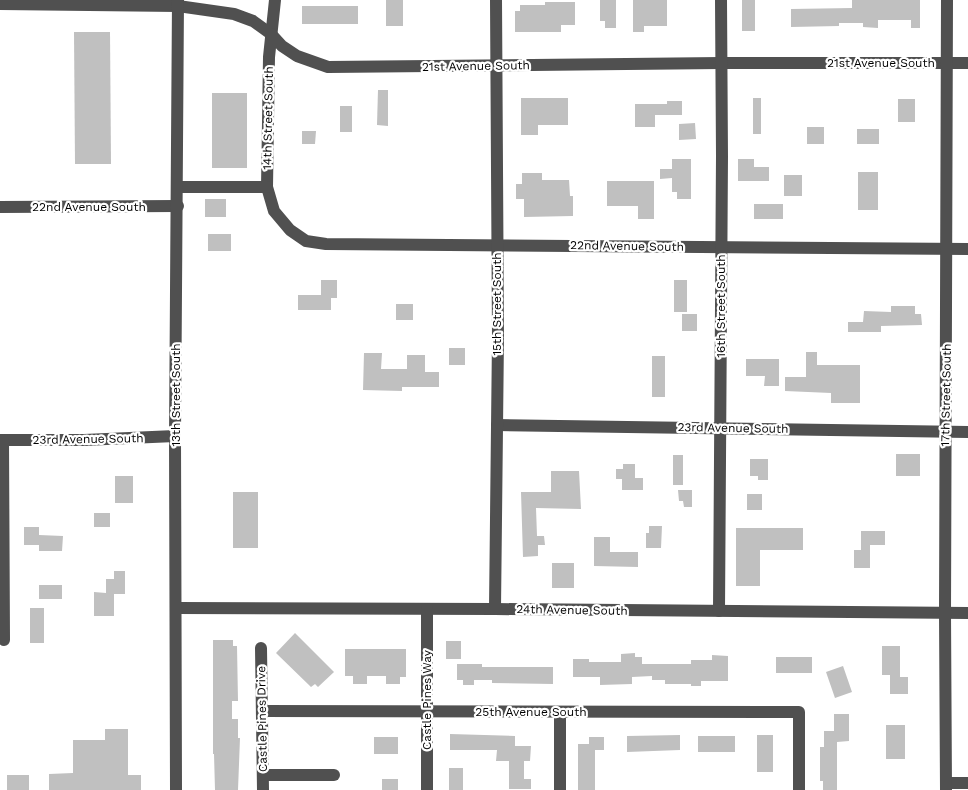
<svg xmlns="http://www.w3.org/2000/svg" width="968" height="790" font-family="'Work Sans',sans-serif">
<rect width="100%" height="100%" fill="#fff"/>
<g fill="#c0c0c0">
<rect x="386" y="0" width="17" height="26"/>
<polygon points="600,0 616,0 616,28 605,28 605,21 600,21"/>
<polygon points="633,0 667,0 667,26 644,26 644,32 633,32"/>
<rect x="742" y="0" width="13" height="31"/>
<polygon points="852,0 920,0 920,28 911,28 911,20 878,20 878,28 863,27 863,23 839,23 839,26 791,27 791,9 852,8"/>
<polygon points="545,2 575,2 575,25 561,25 561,32 515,32 515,11 520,11 520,5 545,5"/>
<rect x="302" y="6" width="56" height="18"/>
<polygon points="74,32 110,32 111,164 75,164"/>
<polygon points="378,90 388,90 388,126 377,125"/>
<rect x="212" y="93" width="35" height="75"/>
<polygon points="521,98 568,98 568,125 538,125 538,135 521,135"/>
<rect x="753" y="98" width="8" height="36"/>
<rect x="898" y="99" width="17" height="23"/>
<polygon points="667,101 682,101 682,115 655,115 655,127 635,127 635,104 667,104"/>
<rect x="340" y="106" width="12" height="26"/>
<polygon points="695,123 696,139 679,140 679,124"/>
<rect x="807" y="127" width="17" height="17"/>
<rect x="857" y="129" width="22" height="15"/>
<polygon points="302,131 316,131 315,144 302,144"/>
<polygon points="672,159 691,159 691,199 677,199 677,192 672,192 672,178 660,179 660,169 672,169"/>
<polygon points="738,159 754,159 754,167 769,167 769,181 738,181"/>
<rect x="858" y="172" width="20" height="38"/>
<polygon points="522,173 542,173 542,180 569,180 570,196 573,196 573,216 524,217 524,199 516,199 516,184 522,184"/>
<rect x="784" y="175" width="18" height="21"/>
<polygon points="607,181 654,181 654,219 638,219 638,206 607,206"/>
<rect x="205" y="199" width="21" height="18"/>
<rect x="754" y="204" width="29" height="15"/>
<rect x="208" y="234" width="23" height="17"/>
<polygon points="321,280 337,280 337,298 331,298 331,310 298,310 298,295 321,295"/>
<rect x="674" y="280" width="13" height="32"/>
<rect x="396" y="304" width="17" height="16"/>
<polygon points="891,306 915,306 915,314 921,314 922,325 881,326 881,332 848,332 848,322 863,322 864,311 891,312"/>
<rect x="682" y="314" width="15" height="17"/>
<rect x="449" y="348" width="16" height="17"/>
<polygon points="806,352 817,352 817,365 860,365 860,403 831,403 831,393 785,391 785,377 806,377"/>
<polygon points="364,353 382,353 381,369 407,369 407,355 425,355 425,372 439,372 439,387 402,387 402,391 363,390"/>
<rect x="652" y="356" width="13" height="41"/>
<polygon points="746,359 779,359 779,386 764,386 765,376 746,376"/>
<rect x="896" y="454" width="24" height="22"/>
<rect x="673" y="455" width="10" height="30"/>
<polygon points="750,459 768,459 768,480 758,480 758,476 750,476"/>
<polygon points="623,464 635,464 635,478 643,478 643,490 622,490 622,479 616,479 616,469 623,469"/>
<polygon points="551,471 579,471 581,509 536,508 537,536 544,536 545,545 538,545 538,556 523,557 521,492 551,492"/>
<rect x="115" y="476" width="18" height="27"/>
<polygon points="678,490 692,490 692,507 684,507 683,501 679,501"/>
<rect x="233" y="492" width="25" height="56"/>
<rect x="747" y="494" width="15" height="16"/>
<rect x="94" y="513" width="16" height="14"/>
<polygon points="649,526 662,526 661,548 646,548 646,533 649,533"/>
<polygon points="24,527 39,527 39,535 63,536 62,551 39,551 39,545 24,545"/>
<polygon points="736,528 803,528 803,550 760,550 760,586 736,586"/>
<polygon points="861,531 885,531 885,545 870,545 870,568 854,568 854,550 861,550"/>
<polygon points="594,537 610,537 610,552 638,552 638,567 594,566"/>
<rect x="552" y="563" width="22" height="25"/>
<polygon points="114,571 125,571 125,594 114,594 114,616 94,616 94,592 106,593 106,579 114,579"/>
<rect x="39" y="585" width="23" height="14"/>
<rect x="30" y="608" width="14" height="35"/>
<polygon points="295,633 334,672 318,687 315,684 311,687 276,653"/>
<polygon points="213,640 233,640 233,646 237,646 238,701 232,701 232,719 238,719 238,738 240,738 238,790 215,790 214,754 213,754"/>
<rect x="446" y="641" width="15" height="18"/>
<polygon points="882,646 900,646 900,677 908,677 908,694 890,694 890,675 882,675"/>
<polygon points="345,649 406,649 406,677 400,677 400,684 386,684 386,676 367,676 367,684 353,684 353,676 345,676"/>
<polygon points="635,653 635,657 642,657 642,664 691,664 691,660 712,660 712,655 728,656 728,681 701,681 701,686 691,686 691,684 665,684 665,680 652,680 652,676 632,677 632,684 600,685 600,677 573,677 573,659 589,659 589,662 621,662 621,654"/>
<rect x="776" y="657" width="36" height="16"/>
<polygon points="457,664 482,664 482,667 553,667 553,684 492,683 492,680 474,680 474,685 463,685 463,680 457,680"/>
<polygon points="843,666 852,692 835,698 826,672"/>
<polygon points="834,714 849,714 849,741 837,742 837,790 823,790 823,781 820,781 820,747 824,747 824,731 834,731"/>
<rect x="886" y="725" width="19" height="34"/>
<polygon points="105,729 128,729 128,775 141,775 141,790 49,790 49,774 73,773 73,740 105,740"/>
<polygon points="450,734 515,736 515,746 531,746 530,761 524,761 524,779 531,779 531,789 509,789 509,761 496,761 497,750 450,750"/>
<polygon points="680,735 680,750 627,752 627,736"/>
<rect x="757" y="735" width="16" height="37"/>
<rect x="698" y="736" width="37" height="16"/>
<rect x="374" y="737" width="24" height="17"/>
<polygon points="589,737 604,737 604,750 595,750 595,790 578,790 578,744 589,744"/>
<rect x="449" y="768" width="14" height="22"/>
<rect x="7" y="775" width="22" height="15"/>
<rect x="382" y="779" width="16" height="11"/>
</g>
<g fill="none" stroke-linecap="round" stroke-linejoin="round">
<g stroke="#505050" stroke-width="12">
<polyline points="275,0 269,57 267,187 274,211 290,230 306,241 326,244 968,249"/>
<polyline points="0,4 178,6 234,14 253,21 271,34 282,46 297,56 328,67 721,63 968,63"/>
<polyline points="177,187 267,187"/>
<polyline points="0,207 178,206"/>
<polyline points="497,425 968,432"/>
<polyline points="0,440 84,440 175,436"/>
<polyline points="3,440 4,640"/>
<polyline points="176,608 495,609 968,613"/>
<polyline points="427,609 427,790"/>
<polyline points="495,609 498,337 496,0"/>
<polyline points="719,611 722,156 721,0"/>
<polyline points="261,648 263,790"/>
<polyline points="262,711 799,712 799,790"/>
<polyline points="263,775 334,775"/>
<polyline points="946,783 968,783"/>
<polyline points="176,790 175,436 178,0"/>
<polyline points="560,790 560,713"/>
<polyline points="946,790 945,613 947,0"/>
</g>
</g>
<g text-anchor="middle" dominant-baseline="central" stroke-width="4.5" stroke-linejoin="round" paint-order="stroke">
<g font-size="12" fill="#000" stroke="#fff">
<text x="881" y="63">21st Avenue South</text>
<text transform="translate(476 66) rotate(-1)">21st Avenue South</text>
<text transform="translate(268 118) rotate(-89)">14th Street South</text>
<text x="89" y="207">22nd Avenue South</text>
<text transform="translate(627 246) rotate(1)">22nd Avenue South</text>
<text transform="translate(497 304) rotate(-90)">15th Street South</text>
<text transform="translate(721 306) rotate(-90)">16th Street South</text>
<text transform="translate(176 395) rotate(-90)">13th Street South</text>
<text transform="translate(946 395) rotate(-89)">17th Street South</text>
<text transform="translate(733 428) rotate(1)">23rd Avenue South</text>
<text transform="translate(88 439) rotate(-1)">23rd Avenue South</text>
<text transform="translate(572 610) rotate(1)">24th Avenue South</text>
<text transform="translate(427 700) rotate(-90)">Castle Pines Way</text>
<text x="531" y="712">25th Avenue South</text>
<text transform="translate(262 719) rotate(-91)">Castle Pines Drive</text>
</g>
</g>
</svg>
